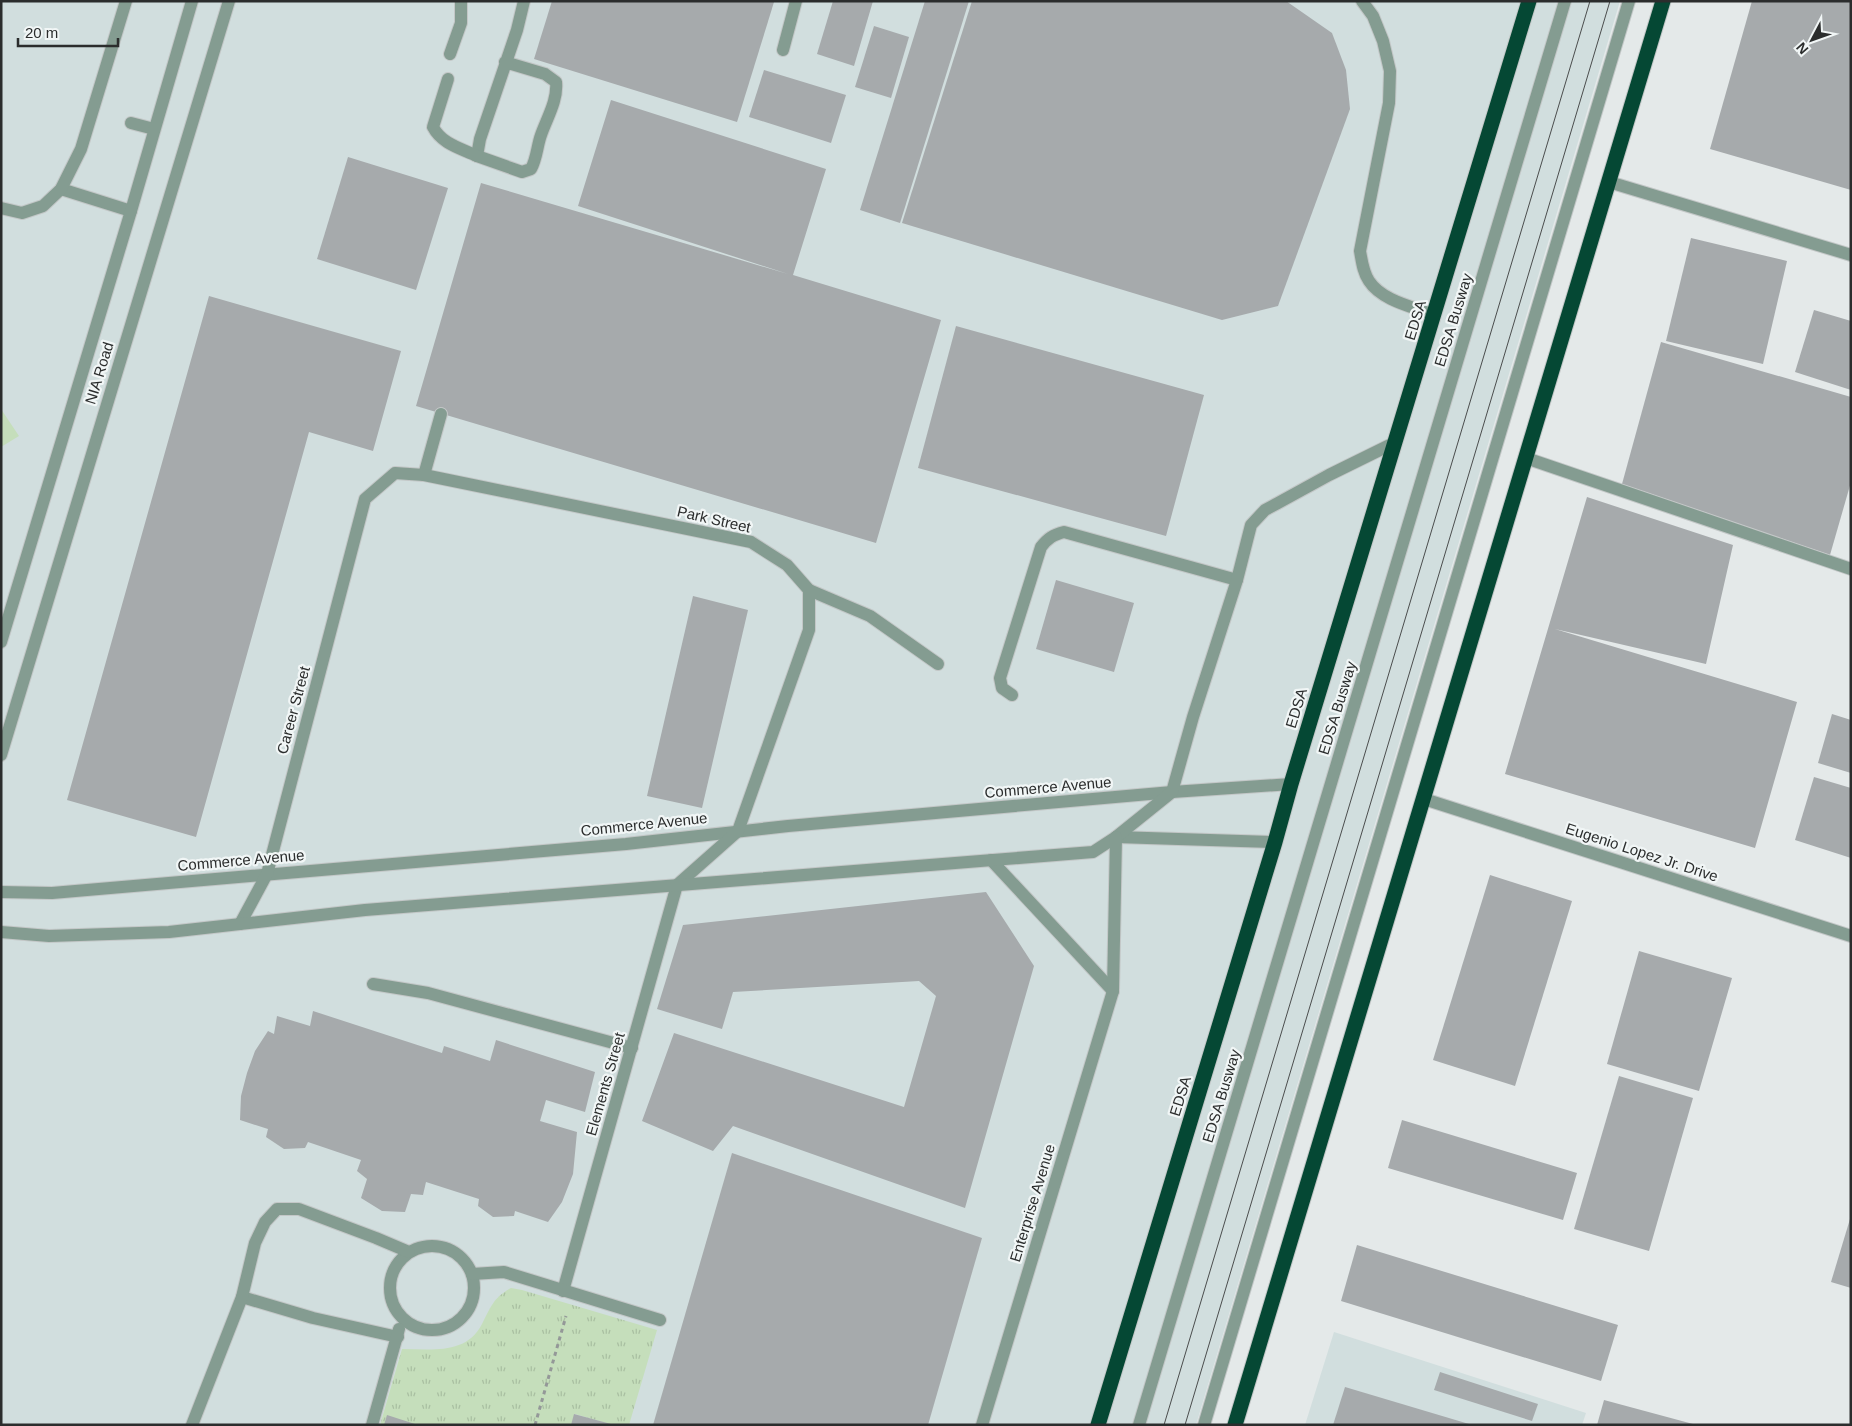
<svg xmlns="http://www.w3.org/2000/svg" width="1852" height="1426" font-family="Arial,sans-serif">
<defs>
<pattern id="park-tufts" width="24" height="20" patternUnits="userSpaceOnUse" patternTransform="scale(1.25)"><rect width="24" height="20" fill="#c5debb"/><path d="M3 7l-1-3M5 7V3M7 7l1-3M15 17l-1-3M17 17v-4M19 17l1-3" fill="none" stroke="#a9bfa1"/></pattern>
</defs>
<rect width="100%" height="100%" fill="#e4e9e9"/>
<g fill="#d1dede">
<polygon points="1,1 1620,1 1196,1425 1,1425"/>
<polygon points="1334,1332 1586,1413 1582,1425 1305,1425"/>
</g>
<polygon fill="#c5debb" points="1,409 19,436 1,447"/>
<path fill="url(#park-tufts)" d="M511,1288L522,1290L657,1330L629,1425H613L575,1414L571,1425H380L402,1349C432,1349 466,1355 482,1324C491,1307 493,1298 511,1288Z"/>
<g fill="#a6aaac">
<polygon points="552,1 770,1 774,2 737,122 534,59"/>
<polygon points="833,1 873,1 854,66 817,54"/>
<polygon points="925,1 969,1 900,223 860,210"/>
<polygon points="972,1 1286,1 1332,33 1346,70 1350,109 1278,306 1222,320 902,223"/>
<polygon points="1752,1 1851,1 1851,190 1710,149"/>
<polygon points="874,26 909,37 891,98 855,87"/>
<polygon points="764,70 846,95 831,143 749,117"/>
<polygon points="611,100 826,169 793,275 941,320 876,543 416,406 481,183 788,274 578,206"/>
<polygon points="348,157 448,188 416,290 317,259"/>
<polygon points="1691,238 1787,261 1763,364 1666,341"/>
<polygon points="209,296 401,351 373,451 309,432 196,837 67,800"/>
<polygon points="1814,310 1851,321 1851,390 1795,372"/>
<polygon points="956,326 1204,395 1166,536 918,468"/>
<polygon points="1661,342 1851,397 1851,482 1830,555 1622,484"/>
<polygon points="1587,497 1733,545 1706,664 1555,629 1797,702 1755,848 1505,774"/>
<polygon points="1056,580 1134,603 1114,672 1036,649"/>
<polygon points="693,596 748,610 702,808 647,796"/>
<polygon points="1832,714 1851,720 1851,773 1818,763"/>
<polygon points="1814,777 1851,788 1851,858 1795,840"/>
<polygon points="1490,875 1572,901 1515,1086 1433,1060"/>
<polygon points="986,892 1034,966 965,1208 733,1126 713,1151 642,1121 674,1033 904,1107 936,996 919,981 733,992 722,1029 657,1009 683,925"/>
<polygon points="1639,951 1732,978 1699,1091 1607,1064"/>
<polygon points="313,1011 442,1053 444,1046 490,1061 496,1040 595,1072 585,1112 546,1100 540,1121 577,1132 573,1174 562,1202 548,1222 515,1211 514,1216 493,1217 478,1206 479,1199 426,1182 423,1195 411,1194 405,1212 382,1211 361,1198 367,1179 357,1171 361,1160 308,1142 305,1148 284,1149 266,1137 268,1129 240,1120 241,1096 247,1073 255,1051 268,1031 274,1034 277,1016 310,1026"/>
<polygon points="1619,1076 1693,1098 1649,1251 1574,1229"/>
<polygon points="1402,1120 1577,1173 1563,1220 1388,1168"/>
<polygon points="732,1153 982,1238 928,1425 653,1425"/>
<polygon points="1850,1219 1851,1220 1851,1288 1831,1282"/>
<polygon points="1357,1245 1618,1325 1601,1381 1341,1301"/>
<polygon points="1440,1372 1538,1404 1532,1421 1434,1390"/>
<polygon points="1345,1387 1469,1424 1469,1425 1333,1425"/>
<polygon points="1604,1400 1693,1424 1693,1425 1597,1425"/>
<polygon points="574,1414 611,1424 611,1425 571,1425"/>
<polygon points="387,1415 415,1424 415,1425 384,1425"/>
</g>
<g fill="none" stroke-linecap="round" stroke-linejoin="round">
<g stroke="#c3c7c7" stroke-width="14">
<g id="minor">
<path d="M1362,1L1373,16L1383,41L1390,71L1389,103L1360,251C1362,262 1363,272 1369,281C1382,301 1414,307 1434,315"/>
<polyline points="783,50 796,1"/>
<polyline points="450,54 461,23 461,1"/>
<path d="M505,62L545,74L556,82C558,100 547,118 541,135C537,146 537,158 531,169L522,172L477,156L480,139L517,30L524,1"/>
<path d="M448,79L433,127C442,144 460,148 477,156"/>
<polyline points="131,123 154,129"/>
<polyline points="1609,182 1851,255"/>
<polyline points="61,189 131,211"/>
<polyline points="1,208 22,213 43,206 61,189 81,149 126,1"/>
<polyline points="1526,458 1851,569"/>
<polyline points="424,475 441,414"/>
<polyline points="809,590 870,616 938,664"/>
<polyline points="1,642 131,211 192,1"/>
<path d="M1012,695L1002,688L1000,678L1041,547C1048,538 1053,535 1064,532L1237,580"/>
<polyline points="1,755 229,1"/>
<polyline points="1424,799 1851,936"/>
<polyline points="1116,837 1275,842"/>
<polyline points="991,860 1113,991"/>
<polyline points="1,892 52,893 626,844 788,826 1172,792 1291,784"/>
<polyline points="240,924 267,874 365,499 395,473 424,475 751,542 787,565 809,590 809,630 738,831 677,885 563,1291"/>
<polyline points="1,932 49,936 169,932 365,910 1093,852 1116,837 1172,792 1193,717 1237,580 1251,525 1265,510 1278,503 1329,475 1396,442"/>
<polyline points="373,984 428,993 632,1048"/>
<circle cx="432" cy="1288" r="42"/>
<polyline points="472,1274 504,1272 660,1320"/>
<polyline points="242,1297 313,1318 398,1337"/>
<polyline points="192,1425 242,1297 255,1243 265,1222 277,1209 299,1209 376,1238 409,1252"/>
<polyline points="372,1425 399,1329"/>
<polyline points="982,1425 1113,991 1116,837"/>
<polyline points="1139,1425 1565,1"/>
<polyline points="1204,1425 1629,1"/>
</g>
</g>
<g stroke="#c3c7c7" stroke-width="17">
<g id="highway">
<polyline points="1098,1425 1275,842 1291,784 1529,1"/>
<polyline points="1235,1425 1663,1"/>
</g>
</g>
<polyline stroke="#949898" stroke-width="3" stroke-dasharray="4 4" stroke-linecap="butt" points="535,1425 566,1316"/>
<use href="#minor" stroke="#849c91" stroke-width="12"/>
<use href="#highway" stroke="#054834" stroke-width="15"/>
<g stroke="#4b4d4d" stroke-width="1">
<polyline points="1164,1425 1590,1"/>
<polyline points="1185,1425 1610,1"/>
</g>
</g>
<g text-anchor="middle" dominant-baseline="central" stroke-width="4.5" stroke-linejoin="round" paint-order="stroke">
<g font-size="15" fill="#2b2d2d" stroke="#f1f6f6">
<text transform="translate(1415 320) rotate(-73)">EDSA</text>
<text transform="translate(1453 320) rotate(-73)">EDSA Busway</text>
<text transform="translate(99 373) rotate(-73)">NIA Road</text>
<text transform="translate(714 519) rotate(13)">Park Street</text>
<text transform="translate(1296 708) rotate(-73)">EDSA</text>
<text transform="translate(1337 708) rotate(-73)">EDSA Busway</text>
<text transform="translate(293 710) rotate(-75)">Career Street</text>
<text transform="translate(1048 787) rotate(-5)">Commerce Avenue</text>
<text transform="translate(644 824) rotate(-6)">Commerce Avenue</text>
<text transform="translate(1642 852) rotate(18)">Eugenio Lopez Jr. Drive</text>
<text transform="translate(241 860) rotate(-5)">Commerce Avenue</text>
<text transform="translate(605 1084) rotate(-74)">Elements Street</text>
<text transform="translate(1180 1096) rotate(-73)">EDSA</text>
<text transform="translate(1221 1096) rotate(-73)">EDSA Busway</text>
<text transform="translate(1032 1203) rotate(-73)">Enterprise Avenue</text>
</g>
</g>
<rect width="1852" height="1426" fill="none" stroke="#2b2d2d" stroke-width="5"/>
<g transform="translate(1812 40) rotate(229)" stroke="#f1f6f6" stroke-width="4" paint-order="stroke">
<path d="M0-4L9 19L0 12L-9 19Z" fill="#2b2d2d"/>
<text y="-8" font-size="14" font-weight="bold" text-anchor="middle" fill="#2b2d2d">N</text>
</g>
<path d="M18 38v8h100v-8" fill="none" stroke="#2b2d2d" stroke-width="2.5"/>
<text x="25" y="38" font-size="15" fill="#2b2d2d" stroke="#f1f6f6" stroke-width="4" paint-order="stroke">20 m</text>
</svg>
